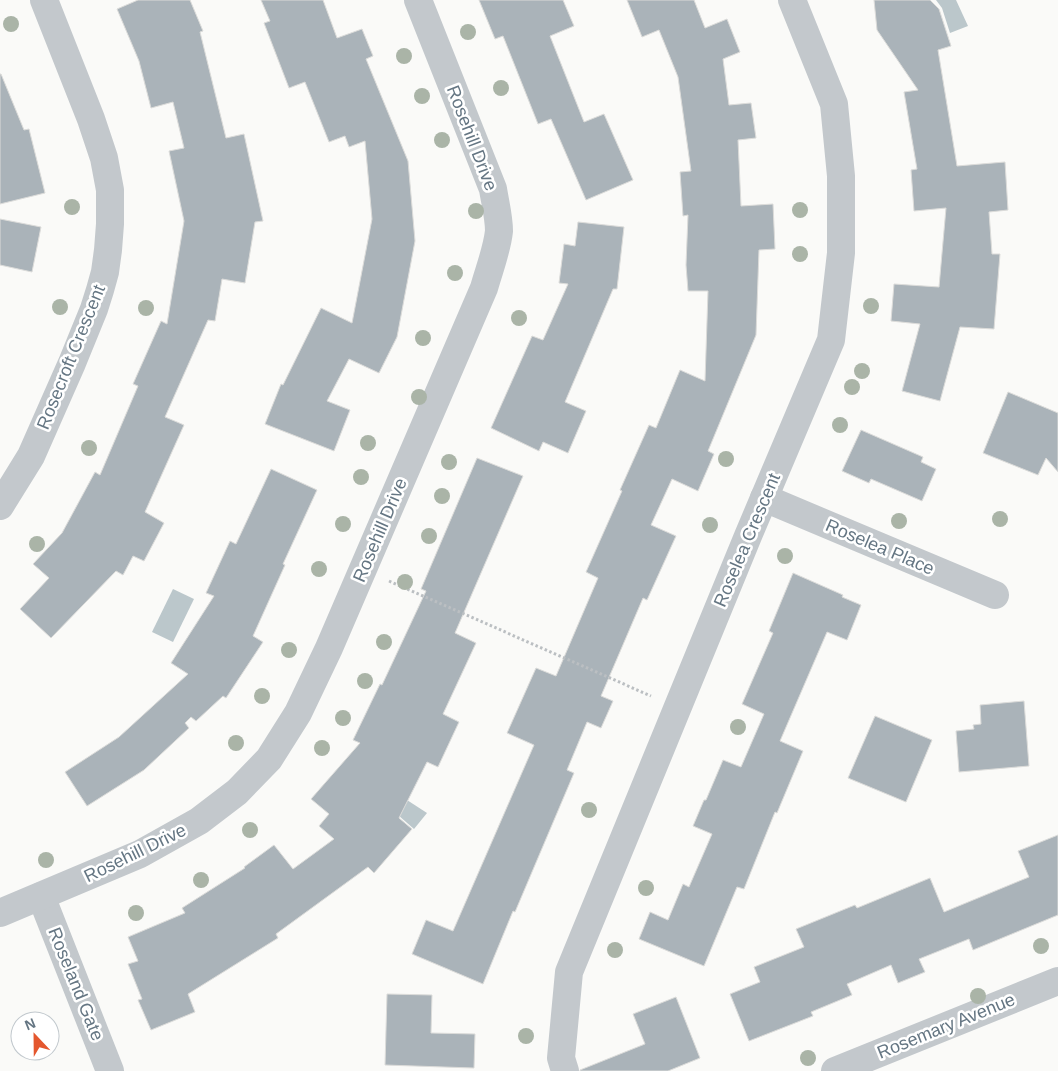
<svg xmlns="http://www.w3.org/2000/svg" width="1058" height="1071" font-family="Helvetica,sans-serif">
<rect width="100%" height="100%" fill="#fafaf8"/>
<g fill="#bbc7cb">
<polygon points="936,0 956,0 968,26 950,33 942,8"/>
<polygon points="173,589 194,599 173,642 152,632"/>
<polygon points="390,789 427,813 414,829 382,801"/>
</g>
<g fill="#aab3b9" stroke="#dcdcda">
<polygon points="138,0 190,0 203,31 200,32 226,138 244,134 263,221 255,222 245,283 222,279 215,321 208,320 165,417 184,425 145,512 164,523 144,561 133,556 123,575 116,571 51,638 20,609 49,578 33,564 62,533 95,472 100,475 138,386 133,384 161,321 167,324 184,221 169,151 184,148 173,102 151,108 139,61 117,9"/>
<polygon points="261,0 323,0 337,38 362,29 373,56 366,59 408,161 415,241 397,337 379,373 349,359 327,401 350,410 334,451 265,424 281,384 283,385 321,308 352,323 372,219 365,141 349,147 345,136 329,142 305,82 289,88 264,23 270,21"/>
<polygon points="479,0 563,0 574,26 550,36 584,122 604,114 633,180 586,200 551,119 538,124 503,36 495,39"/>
<polygon points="627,0 694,0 705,28 727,19 740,52 723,59 729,105 751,103 756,138 738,140 741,206 773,204 775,249 759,250 756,335 708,451 714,454 698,491 672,479 651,525 676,536 647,600 643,598 601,696 613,701 601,728 587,722 567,770 574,773 515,912 513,911 483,984 412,954 426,920 453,931 534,745 507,733 536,668 556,676 598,578 586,572 622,491 620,490 649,425 656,428 680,370 705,381 708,291 688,291 686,265 688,215 683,216 680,172 691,171 678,77 659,30 642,37"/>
<polygon points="874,0 930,0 939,9 951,46 938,50 957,166 1005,162 1008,210 989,212 992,254 1000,254 994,329 960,327 940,401 902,391 920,324 891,321 894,284 939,287 946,208 914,211 911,170 917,169 904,92 918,90 877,30"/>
<polygon points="0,74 1,74 24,130 29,129 45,193 0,204"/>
<polygon points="0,219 41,227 32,272 0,265"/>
<polygon points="578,222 624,227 617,289 613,289 565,402 586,411 568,453 543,442 539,451 491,428 532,336 543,340 568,284 559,283 564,244 575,246"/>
<polygon points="1008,392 1058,413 1058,472 1046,458 1038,475 983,453"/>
<polygon points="861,430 923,457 921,462 936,469 922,501 871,479 869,483 842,471"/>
<polygon points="477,458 523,476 455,633 476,643 443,714 459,722 438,767 427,762 399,818 412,829 374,873 368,867 276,934 278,938 188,994 195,1012 151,1030 138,1000 142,999 128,964 138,961 128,937 185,913 182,908 245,868 244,867 274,845 293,869 334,839 319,826 329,814 311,799 360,743 353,740 380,684 382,685 426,591 421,589"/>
<polygon points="271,469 317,490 283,564 285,565 253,636 263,642 226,698 223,696 196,721 191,717 185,723 189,728 144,770 87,806 65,772 119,737 188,674 171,663 214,596 206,593 230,541 236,544"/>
<polygon points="793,573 843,595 842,597 861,605 847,640 827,632 780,741 803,751 777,813 775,812 744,889 737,887 704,966 639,939 650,912 668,920 683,884 689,887 712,834 693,826 704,800 706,800 723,760 741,767 764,714 742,704 773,633 769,631"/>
<polygon points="1024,701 1029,766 959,772 956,731 974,729 973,725 981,724 980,705"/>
<polygon points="875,716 932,740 906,802 848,778"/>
<polygon points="1058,835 1058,915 973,950 969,939 919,959 925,972 898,983 891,965 847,984 852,995 811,1012 813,1016 749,1041 730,994 760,982 754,967 804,947 796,929 855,905 857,908 930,878 944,912 1029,877 1018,851"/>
<polygon points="387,994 432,995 431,1033 475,1034 474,1068 385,1065"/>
<polygon points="676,997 700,1058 668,1071 580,1071 580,1070 645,1044 633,1014"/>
</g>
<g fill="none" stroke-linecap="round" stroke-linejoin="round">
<polyline stroke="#bbbfc2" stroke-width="3" stroke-dasharray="2.5 2.5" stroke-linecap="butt" points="389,581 651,696"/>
<g stroke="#c3c8cc" stroke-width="28">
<polyline points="764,498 995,595"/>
<polyline points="0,506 31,456 72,363 94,309 100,290 105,272 108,250 110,224 110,190 104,158 91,119 44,0"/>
<polyline points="41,896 110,1071"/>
<path d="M0,913L140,854L199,821L237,792L269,759L298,713L329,648L484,288C489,270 497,250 499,231C499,217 495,202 493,189L418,0"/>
<polyline points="565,1071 561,1058 569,972 748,536 831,340 841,253 841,176 834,104 792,0"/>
<polyline points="835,1071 1058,981"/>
</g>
</g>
<g fill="#aab4a7">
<circle cx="11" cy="24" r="8"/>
<circle cx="468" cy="32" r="8"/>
<circle cx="404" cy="56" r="8"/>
<circle cx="501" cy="88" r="8"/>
<circle cx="422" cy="96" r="8"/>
<circle cx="442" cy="140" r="8"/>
<circle cx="72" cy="207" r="8"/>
<circle cx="800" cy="210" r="8"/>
<circle cx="476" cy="211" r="8"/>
<circle cx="800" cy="254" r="8"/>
<circle cx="455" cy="273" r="8"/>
<circle cx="871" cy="306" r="8"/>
<circle cx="60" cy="307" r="8"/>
<circle cx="146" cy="308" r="8"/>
<circle cx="519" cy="318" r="8"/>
<circle cx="423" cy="338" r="8"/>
<circle cx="862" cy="371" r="8"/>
<circle cx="852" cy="387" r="8"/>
<circle cx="419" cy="397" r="8"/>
<circle cx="840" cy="425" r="8"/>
<circle cx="368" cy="443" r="8"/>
<circle cx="89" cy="448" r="8"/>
<circle cx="726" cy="459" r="8"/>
<circle cx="449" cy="462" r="8"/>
<circle cx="361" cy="477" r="8"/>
<circle cx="442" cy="496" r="8"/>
<circle cx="1000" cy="519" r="8"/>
<circle cx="899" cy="521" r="8"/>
<circle cx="343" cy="524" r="8"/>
<circle cx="710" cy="525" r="8"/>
<circle cx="429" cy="536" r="8"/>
<circle cx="37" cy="544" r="8"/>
<circle cx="785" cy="556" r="8"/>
<circle cx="319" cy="569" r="8"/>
<circle cx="405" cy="582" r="8"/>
<circle cx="384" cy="642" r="8"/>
<circle cx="289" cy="650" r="8"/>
<circle cx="365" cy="681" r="8"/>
<circle cx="262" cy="696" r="8"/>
<circle cx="343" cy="718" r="8"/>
<circle cx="738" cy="727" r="8"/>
<circle cx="236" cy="743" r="8"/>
<circle cx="322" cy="748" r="8"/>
<circle cx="589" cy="810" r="8"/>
<circle cx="250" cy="830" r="8"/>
<circle cx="46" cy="860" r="8"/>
<circle cx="201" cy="880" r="8"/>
<circle cx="646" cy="888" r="8"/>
<circle cx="136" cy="913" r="8"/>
<circle cx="1041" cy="946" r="8"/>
<circle cx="615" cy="950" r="8"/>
<circle cx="978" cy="996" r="8"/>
<circle cx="526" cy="1036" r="8"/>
<circle cx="808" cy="1058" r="8"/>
</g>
<g text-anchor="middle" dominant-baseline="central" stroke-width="5" stroke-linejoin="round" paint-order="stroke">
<g font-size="18" fill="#657683" stroke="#fff">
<text transform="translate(472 138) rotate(69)">Rosehill Drive</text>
<text transform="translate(71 357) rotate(-68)">Rosecroft Crescent</text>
<text transform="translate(380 530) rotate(-67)">Rosehill Drive</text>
<text transform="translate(747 540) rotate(-67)">Roselea Crescent</text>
<text transform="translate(880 547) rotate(23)">Roselea Place</text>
<text transform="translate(135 853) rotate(-26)">Rosehill Drive</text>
<text transform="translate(76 984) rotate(68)">Roseland Gate</text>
<text transform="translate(946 1026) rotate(-22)">Rosemary Avenue</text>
</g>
</g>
<g transform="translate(35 1036) rotate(338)"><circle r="24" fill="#ffffff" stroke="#c1c8cd"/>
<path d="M0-4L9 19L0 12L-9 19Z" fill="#e4572e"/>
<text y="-8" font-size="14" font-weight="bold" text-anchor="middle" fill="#657683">N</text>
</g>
</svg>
